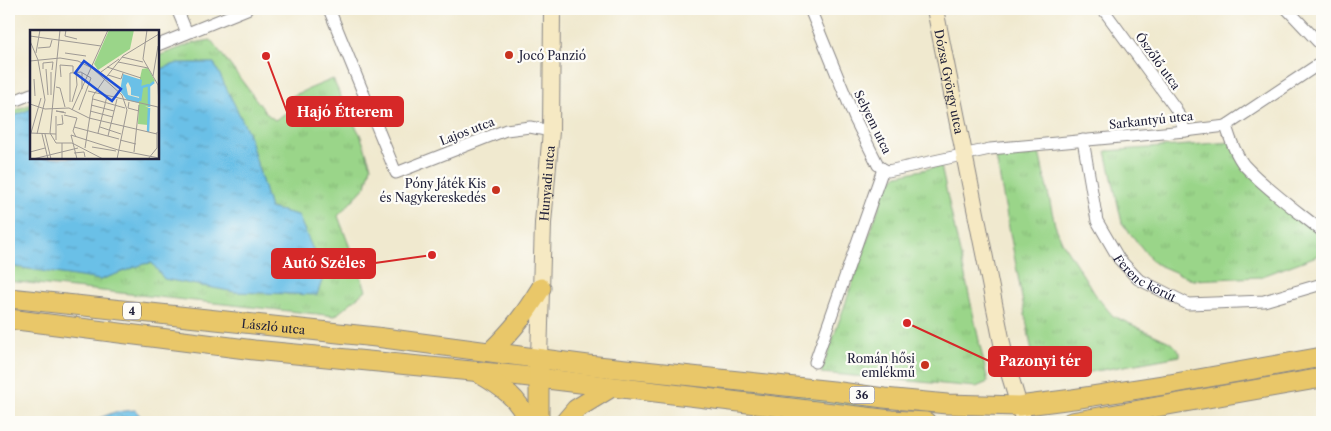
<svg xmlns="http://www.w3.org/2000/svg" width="1331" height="431" font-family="'Libre Caslon Text',serif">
<defs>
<pattern id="grass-tufts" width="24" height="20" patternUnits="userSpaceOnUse" patternTransform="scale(1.25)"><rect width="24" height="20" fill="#9ad589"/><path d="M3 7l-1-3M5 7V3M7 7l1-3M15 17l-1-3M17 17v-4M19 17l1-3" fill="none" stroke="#84b777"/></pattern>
<pattern id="water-ripples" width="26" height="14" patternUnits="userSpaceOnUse" patternTransform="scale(1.25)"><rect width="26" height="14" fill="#6bc0e7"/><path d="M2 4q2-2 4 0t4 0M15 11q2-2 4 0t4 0" fill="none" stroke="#589cbc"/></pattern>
</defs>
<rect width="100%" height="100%" fill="#fdfcf7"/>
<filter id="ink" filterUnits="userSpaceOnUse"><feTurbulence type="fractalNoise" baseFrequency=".02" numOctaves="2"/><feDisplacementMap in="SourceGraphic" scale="10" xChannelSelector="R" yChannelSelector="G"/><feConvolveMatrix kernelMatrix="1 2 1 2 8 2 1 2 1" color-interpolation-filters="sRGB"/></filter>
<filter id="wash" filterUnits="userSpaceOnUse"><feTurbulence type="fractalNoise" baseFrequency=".0096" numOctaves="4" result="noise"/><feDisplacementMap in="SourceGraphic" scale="20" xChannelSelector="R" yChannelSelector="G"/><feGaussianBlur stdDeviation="1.12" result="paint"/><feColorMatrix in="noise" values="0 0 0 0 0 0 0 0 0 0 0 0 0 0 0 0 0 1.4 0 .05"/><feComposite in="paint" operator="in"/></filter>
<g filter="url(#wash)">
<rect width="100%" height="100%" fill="#f0e9cf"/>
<g fill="url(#grass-tufts)" stroke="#5e7c62">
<polygon points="211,40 267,114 275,120 295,107 292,96 333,79 350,117 360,134 371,166 366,186 338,216 366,290 335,316 9,281 9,113 31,104 31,158 158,158 158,56 193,43"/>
<polygon points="1231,142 1243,164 1322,231 1322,254 1260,277 1193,280 1154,263 1122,223 1106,151"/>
<path d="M1039,152L1055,225L1062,242L1097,297L1113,316L1172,343L1180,352V356L1052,379C1041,378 1038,372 1034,363L996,157Z"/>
<polygon points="941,166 988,382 976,387 821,373 887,184 898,175"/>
<polygon points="697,382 916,406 889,410 717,392 672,384"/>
</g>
<g fill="url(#water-ripples)" stroke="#467191">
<polygon points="178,63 214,63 248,132 270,208 298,215 324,275 317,295 235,292 164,279 152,263 144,264 100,280 9,266 9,118 31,109 31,158 158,158 158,70"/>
<polygon points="135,410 146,422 89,422 115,412"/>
</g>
</g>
<g filter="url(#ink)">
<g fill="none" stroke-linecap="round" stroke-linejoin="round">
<g stroke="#898685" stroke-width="13">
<g id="street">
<polyline points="177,9 187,33"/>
<polyline points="329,9 396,173 506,130 530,127 551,131"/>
<polyline points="810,9 855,119 878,165 883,169 888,171 990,149 1185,131 1226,126 1322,62"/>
<polyline points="1103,9 1176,109 1185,131"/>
<polyline points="1287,9 1322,46"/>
<polyline points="158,45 247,9"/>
<polyline points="9,103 31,94"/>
<path d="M1226,126C1230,139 1235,154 1244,165C1265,188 1297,211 1322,231"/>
<path id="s1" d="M1083,140L1097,221L1119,259L1138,279L1188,304L1264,301L1322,284"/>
<polyline points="815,362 883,169"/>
</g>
</g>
<g stroke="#898685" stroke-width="18">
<g id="secondary">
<path id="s2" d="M935,9L1006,363L1024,422"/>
<path id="s3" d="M539,358L543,223L551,131L552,9"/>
</g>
</g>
<g stroke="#898685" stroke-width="21">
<g id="primary">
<path id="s4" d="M9,298L376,337L588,365L833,391L884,398L947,404L1019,406L1073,399L1170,384L1322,357"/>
<polyline points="9,319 254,350 513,375 891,420 926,422"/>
<path d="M491,351C514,329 525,314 541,288"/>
<path d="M480,374C501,386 519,398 528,422"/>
<polyline points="539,422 539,366"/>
<polyline points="565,422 576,409 612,387"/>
<polyline points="1071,422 1322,378"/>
</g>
</g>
<use href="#street" stroke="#fff" stroke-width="11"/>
<use href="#secondary" stroke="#f6e9c3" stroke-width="16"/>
<use href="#primary" stroke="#e9c769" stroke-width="19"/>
</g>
</g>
<g fill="#c8321e" stroke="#fdfcf7" stroke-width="2">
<circle cx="509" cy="55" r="5"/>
<circle cx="496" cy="190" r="5"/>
<circle cx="925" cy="365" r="5"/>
</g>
<g text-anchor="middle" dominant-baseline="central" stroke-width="4.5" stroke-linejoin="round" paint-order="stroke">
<g fill="#fdfcf7" stroke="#646373" stroke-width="1">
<rect x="123" y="302.5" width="18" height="17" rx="4"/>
<rect x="849.5" y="386.5" width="25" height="17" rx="4"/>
</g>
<g font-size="11" font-weight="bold" fill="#22223b">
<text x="132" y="311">4</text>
<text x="862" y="395">36</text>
</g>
<g font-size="12" fill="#22223b" stroke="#fdfcf7" text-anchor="end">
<text x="519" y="55" text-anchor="start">Jocó Panzió</text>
<text x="486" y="183">Póny Játék Kis<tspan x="486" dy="14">és Nagykereskedés</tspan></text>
<text x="915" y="358">Román hősi<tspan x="915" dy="14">emlékmű</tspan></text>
</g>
<g font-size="12" fill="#22223b" stroke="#fdfcf7">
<text transform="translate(1158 61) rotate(54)">Ószőlő utca</text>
<text stroke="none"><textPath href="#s2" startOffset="74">Dózsa György utca</textPath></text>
<text transform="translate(1151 120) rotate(-6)">Sarkantyú utca</text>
<text transform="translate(873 122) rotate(64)">Selyem utca</text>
<text transform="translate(467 131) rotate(-21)">Lajos utca</text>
<text stroke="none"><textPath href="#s3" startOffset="175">Hunyadi utca</textPath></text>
<text stroke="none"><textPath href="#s1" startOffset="159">Ferenc körút</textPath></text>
<text stroke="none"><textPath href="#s4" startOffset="266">László utca</textPath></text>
</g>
</g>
<g transform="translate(30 30)">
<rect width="129" height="129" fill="#f0e9cf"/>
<path d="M118,38L125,51L119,56V77L115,76L119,78L118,95L108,94L110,48L112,39Z" fill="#9ad589"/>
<path d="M79,0H104L100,19L68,40L64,34Z" fill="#9ad589"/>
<path d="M93,44L112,50L110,67L101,65V58L98,52L96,55L98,65L109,68V73L97,70L90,61Z" fill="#6bc0e7"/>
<path fill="none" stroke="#6bc0e7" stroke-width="2.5" d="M110,71L112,57L119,55M119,77V56L124,52M118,102L119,78"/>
<path fill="none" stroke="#9e9994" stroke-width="1" d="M36,0L35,6L47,9M117,0L113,29L128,55L129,77M0,6L71,16M0,11L8,30M8,18L20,17L22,10M6,23L10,0M35,23L56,26M92,27L113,32M27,29L20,103L26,113H42M27,29L30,0M0,31L30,28L48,31L62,38L92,65L97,80L87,129M88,32L118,38M77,37L111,48M13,39V33L23,32L22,40M16,39L18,65M21,42V65M71,42L89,29M78,45L91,49L93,43M123,46L128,16M31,47L30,35L43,36V42M4,49L5,66M74,50L93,26L129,4M26,57L30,58L35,77M52,59V43M58,61L128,77M63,69L95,78M40,72V43L51,42L61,48M42,72L47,55L46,42M99,72L98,78L109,81M0,74L15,79L39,78L59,88L127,104M61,75L84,81M128,77V103M42,80L78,0M49,80L61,48M60,81L83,87M34,82L26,81L36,83M34,85L47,88L43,101L46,107M27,95L33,94L32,85M44,97L89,109M70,97L91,104M0,103L26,104M1,103L11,68M68,103L77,66M7,104L15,70L8,30M12,104L18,129M15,104L21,129M78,106L87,69M26,110V86M90,110L106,114M32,113V129M42,113L73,129M62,117L86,121M55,118L63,66L74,50M88,120L129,128M0,122L15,118M104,122L109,75M44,123L54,122L55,127M3,129L48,118M47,129L41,105L88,120M118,129L127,118V102"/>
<path fill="#1d4ed8" fill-opacity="0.15" stroke="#1d4ed8" stroke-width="2.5" d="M54,31L91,59L82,71L45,43Z"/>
<rect width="129" height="129" fill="none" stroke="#22223b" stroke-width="2.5"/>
</g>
<path fill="none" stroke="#d62828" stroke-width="2" d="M266 56L287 112M432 255L375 263M907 323L989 361"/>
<g fill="#d62828" stroke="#fdfcf7" stroke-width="2">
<circle cx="266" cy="56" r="5"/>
<circle cx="432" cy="255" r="5"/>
<circle cx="907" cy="323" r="5"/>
</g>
<g fill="#d62828" stroke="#d62828" stroke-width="2">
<rect x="287" y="97" width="116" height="29" rx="5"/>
<rect x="272" y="249" width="103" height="29" rx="5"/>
<rect x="989" y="347" width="102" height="29" rx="5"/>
</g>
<g font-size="14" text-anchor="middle" font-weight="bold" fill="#fff">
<text x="345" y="117">Hajó Étterem</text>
<text x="324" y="268">Autó Széles</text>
<text x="1040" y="366">Pazonyi tér</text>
</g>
<rect width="1331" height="431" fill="none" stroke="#fdfcf7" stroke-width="30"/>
</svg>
